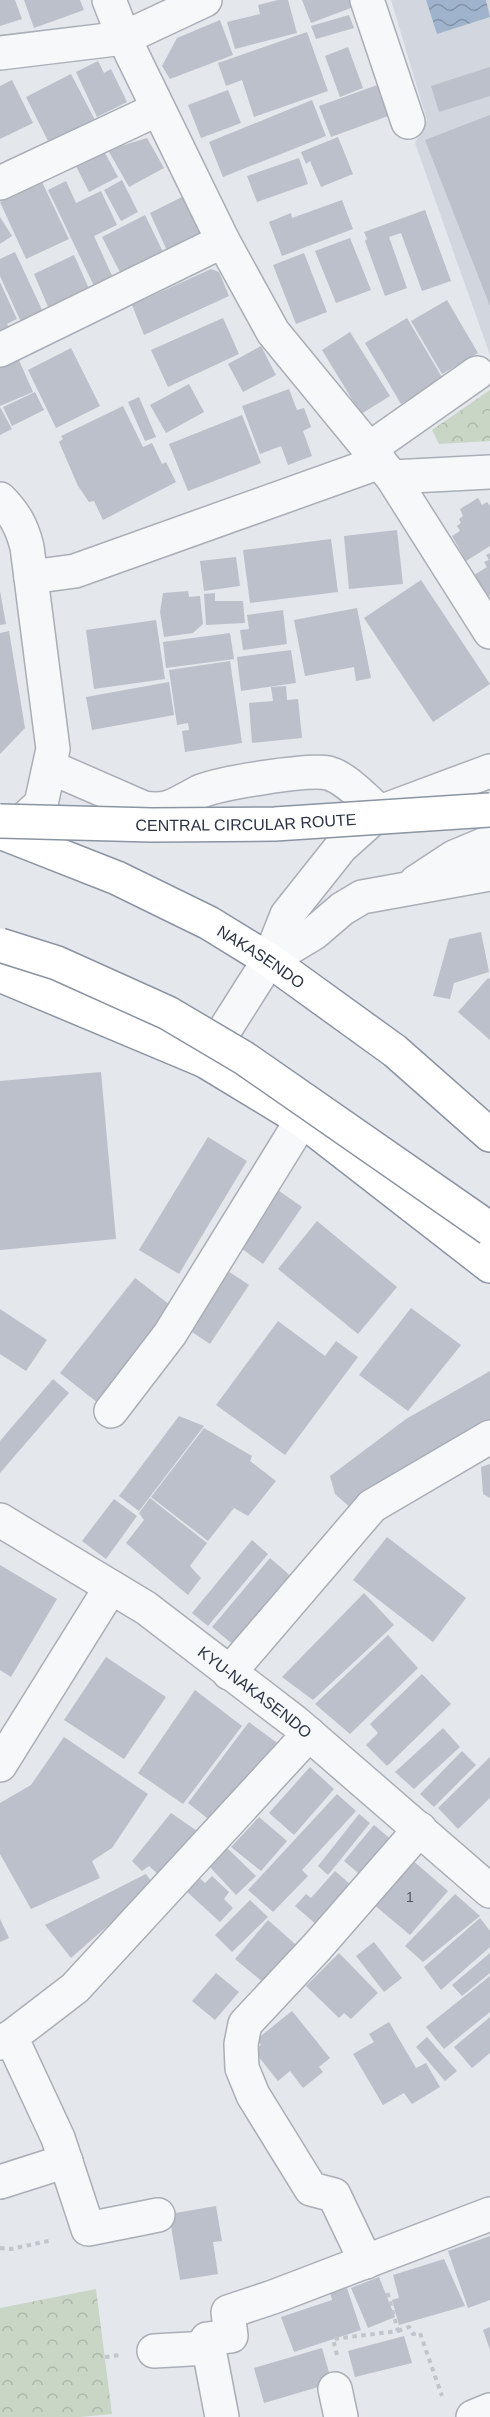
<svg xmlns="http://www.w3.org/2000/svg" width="490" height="2417" font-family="Arial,sans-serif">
<defs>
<pattern id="park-crowns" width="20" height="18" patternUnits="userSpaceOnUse" patternTransform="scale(1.5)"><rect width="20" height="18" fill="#c9d6c5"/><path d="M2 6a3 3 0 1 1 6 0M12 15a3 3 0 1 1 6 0" fill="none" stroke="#adb8ab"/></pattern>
<pattern id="water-waves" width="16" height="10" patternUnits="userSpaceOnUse" patternTransform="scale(1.5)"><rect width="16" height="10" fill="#9fb4cc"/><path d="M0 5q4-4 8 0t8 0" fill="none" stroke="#8293a7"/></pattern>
</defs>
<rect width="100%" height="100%" fill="#e4e7ec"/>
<polygon fill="#d2d6de" points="391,0 490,0 490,355 415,143 427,120"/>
<g fill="url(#park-crowns)">
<polygon points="490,390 490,441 439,444 432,430"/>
<polygon points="96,2289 112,2414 80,2417 0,2417 0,2308"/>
</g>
<polygon fill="url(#water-waves)" points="426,0 486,0 490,17 437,34"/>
<g fill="#bbc0ca">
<polygon points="0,0 15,0 22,19 0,26"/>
<polygon points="24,0 80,0 84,10 34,28"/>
<polygon points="278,0 288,0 297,33 235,49 227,22 260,14 258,5"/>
<polygon points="302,0 354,0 356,6 311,23"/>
<polygon points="349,15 354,28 316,39 311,26"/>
<polygon points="220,20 233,55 170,79 162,66 177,38"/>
<polygon points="307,32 328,91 254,117 242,80 226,86 218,63"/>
<polygon points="348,47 363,88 340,97 325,56"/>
<polygon points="98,61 104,73 111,69 127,102 97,117 76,72"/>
<polygon points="490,67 490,96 439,112 431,86"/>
<polygon points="71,74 95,120 49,143 26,97"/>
<polygon points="12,80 33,123 0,139 0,86"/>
<polygon points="380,84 391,115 331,137 319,106"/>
<polygon points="228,90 241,123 201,138 188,105"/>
<polygon points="312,100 326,136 223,177 209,142"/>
<polygon points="490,115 490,306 425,140"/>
<polygon points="338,137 353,174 321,187 310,161 306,164 301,152"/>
<polygon points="147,138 164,168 129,187 108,150"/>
<polygon points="104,151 118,177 89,192 76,166"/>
<polygon points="299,158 308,184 257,202 247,176"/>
<polygon points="122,180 138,212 121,221 104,190"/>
<polygon points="66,181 76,203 101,191 117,225 94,236 114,280 95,288 48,190"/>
<polygon points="42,182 69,239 26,259 0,202"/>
<polygon points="184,196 201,228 196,240 168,253 150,213"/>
<polygon points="342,200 353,229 282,256 269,222 291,213 292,218"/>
<polygon points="425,210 451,281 422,291 401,233 389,237 407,288 385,296 365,241 367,239 364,232"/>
<polygon points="145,215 164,254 122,276 102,237"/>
<polygon points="0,217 12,236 0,244"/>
<polygon points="350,238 371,290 336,303 315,251"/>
<polygon points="15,252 43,312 21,322 0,276 0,259"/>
<polygon points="304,253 327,312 296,324 273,265"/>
<polygon points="74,255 90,291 49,309 34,274"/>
<polygon points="211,269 219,272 229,296 144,335 132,305"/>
<polygon points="0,282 17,319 7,324 10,329 0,333"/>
<polygon points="447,300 478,353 442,374 411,321"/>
<polygon points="223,318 239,354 168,387 151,350"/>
<polygon points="407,318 443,379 401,404 365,343"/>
<polygon points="350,332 390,396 361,414 322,350"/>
<polygon points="261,346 276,375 243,392 228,364"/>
<polygon points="71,348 100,406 56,428 28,370"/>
<polygon points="18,358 33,392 0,406 0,367"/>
<polygon points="189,384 204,412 166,433 150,405"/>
<polygon points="289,389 297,410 304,408 311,427 303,431 312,456 288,465 281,446 260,454 242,406"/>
<polygon points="35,392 44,410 12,426 3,407"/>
<polygon points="139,397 156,437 145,441 128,402"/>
<polygon points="123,406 143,447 152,443 162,464 166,462 176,482 103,520 94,501 89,502 78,486 59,442 63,439 61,436"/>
<polygon points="0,407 12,429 0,435"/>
<polygon points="242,415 261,463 188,491 169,444"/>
<polygon points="478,498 482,505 487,502 490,506 490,546 466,561 452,536 460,531 457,526 461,523 459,519 463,516 460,509"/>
<polygon points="397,530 403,584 349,589 344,536"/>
<polygon points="331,539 338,592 250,603 243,550"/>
<polygon points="490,553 490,596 486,595 474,575 487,567 484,562 489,560 486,555"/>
<polygon points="236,557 240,586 204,591 200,561"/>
<polygon points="421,580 490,684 433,722 364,618"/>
<polygon points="0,591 6,624 0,625"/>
<polygon points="188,591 189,597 200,596 203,624 193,633 164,637 160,612 163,593"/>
<polygon points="215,593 215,601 243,601 245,623 206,625 204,594"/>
<polygon points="357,608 371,678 356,681 354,667 305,676 294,620"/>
<polygon points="283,610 287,644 243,650 240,630 249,629 247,615"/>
<polygon points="156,620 165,679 94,689 86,630"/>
<polygon points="9,631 25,728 0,754 0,633"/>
<polygon points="230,633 234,659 166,668 163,642"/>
<polygon points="291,650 296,683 241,691 237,657"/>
<polygon points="230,661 242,743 185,752 182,731 189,730 188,723 177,725 169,670"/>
<polygon points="169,682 174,715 92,730 86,697"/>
<polygon points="286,686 287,700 298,699 302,738 252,743 249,703 273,701 271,687"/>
<polygon points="481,932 489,972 454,983 450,999 433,996 449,939"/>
<polygon points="488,978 490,979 490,1040 458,1012"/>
<polygon points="101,1072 116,1239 0,1250 0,1081"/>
<polygon points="208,1137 247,1161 179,1274 139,1250"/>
<polygon points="275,1188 302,1207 263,1264 235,1244"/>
<polygon points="317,1221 397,1287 358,1334 278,1269"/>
<polygon points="222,1267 249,1285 210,1344 183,1326"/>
<polygon points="135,1278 174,1308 98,1403 60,1373"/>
<polygon points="411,1308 461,1345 408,1411 359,1375"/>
<polygon points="0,1309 47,1340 26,1371 0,1354"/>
<polygon points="278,1321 325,1356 336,1341 358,1357 285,1455 216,1405"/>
<polygon points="490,1371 490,1420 432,1452 353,1510 335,1494 330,1476 406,1419"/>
<polygon points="53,1379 69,1393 0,1473 0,1441"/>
<polygon points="179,1416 204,1426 139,1511 119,1496"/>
<polygon points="204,1428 252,1456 250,1461 276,1481 248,1516 234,1508 208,1541 151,1497"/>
<polygon points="490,1464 490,1498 483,1494 481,1467"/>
<polygon points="150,1498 207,1543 190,1566 201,1578 188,1595 126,1543 144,1520 139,1513"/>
<polygon points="114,1499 137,1516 106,1559 82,1541"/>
<polygon points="387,1537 466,1598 433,1642 353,1580"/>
<polygon points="252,1540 268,1554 208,1626 192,1613"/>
<polygon points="270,1558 293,1578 236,1647 212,1627"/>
<polygon points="0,1565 57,1599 11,1677 0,1670"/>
<polygon points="364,1593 394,1625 313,1700 282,1677"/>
<polygon points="388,1635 418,1668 350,1734 315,1704"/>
<polygon points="106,1657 166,1697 124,1759 64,1720"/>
<polygon points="422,1674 451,1704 387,1766 366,1745 378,1733 370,1724"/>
<polygon points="195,1690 242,1726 183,1804 138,1773"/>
<polygon points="249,1722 288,1751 216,1825 188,1803"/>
<polygon points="443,1728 460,1747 414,1789 395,1772"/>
<polygon points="64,1737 148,1794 112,1848 92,1861 100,1878 31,1909 0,1854 0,1803 31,1785"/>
<polygon points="462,1751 476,1765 434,1807 420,1794"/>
<polygon points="490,1757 490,1798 458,1829 438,1808"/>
<polygon points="310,1767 334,1789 294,1835 269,1813"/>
<polygon points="337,1794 356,1811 302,1870 308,1876 273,1912 248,1890"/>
<polygon points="171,1813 203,1835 160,1876 149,1866 142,1871 132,1861"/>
<polygon points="359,1814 370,1823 328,1875 318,1866"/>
<polygon points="259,1817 287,1841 261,1871 231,1847"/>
<polygon points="374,1825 399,1846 369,1882 344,1861"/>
<polygon points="227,1848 256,1876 236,1895 209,1866"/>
<polygon points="411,1859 448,1891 410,1935 372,1903"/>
<polygon points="335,1871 359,1892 325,1932 295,1906 306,1894 311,1898"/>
<polygon points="146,1874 154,1885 71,1958 45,1925"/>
<polygon points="197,1876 205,1883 212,1876 229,1892 224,1899 233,1908 220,1922 185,1890"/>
<polygon points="455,1894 480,1916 423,1962 405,1946"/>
<polygon points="250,1900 268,1917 232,1952 215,1935"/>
<polygon points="480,1918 490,1931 490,1947 441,1990 424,1967"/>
<polygon points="0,1919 9,1938 0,1942"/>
<polygon points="268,1920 303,1951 270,1988 235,1959"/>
<polygon points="374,1942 402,1978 384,1992 356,1956"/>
<polygon points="339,1953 378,1993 351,2019 344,2013 339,2018 306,1986"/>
<polygon points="490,1953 490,1973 462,1996 452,1985"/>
<polygon points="216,1973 239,1992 215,2020 192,2001"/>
<polygon points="490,1976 490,2012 444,2049 426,2027"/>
<polygon points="292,2011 330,2058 319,2067 323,2072 303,2088 290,2071 278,2081 254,2051 261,2045 257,2039"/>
<polygon points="490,2017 490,2053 472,2068 454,2047"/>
<polygon points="389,2022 416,2068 426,2063 440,2087 412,2104 404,2093 383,2105 353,2054 374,2042 369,2034"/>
<polygon points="427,2037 457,2071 445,2081 416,2047"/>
<polygon points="216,2206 222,2241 213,2242 218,2274 180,2280 169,2214"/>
<polygon points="490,2236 490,2300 468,2308 448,2251"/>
<polygon points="444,2259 465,2306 399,2325 392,2300 399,2298 393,2275"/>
<polygon points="379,2277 395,2317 368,2328 351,2288"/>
<polygon points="347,2288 361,2330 294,2352 281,2317 332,2300 330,2293"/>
<polygon points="490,2327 490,2350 483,2330"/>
<polygon points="404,2336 412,2363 355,2377 348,2351"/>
<polygon points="322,2348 332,2383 264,2403 254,2368"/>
</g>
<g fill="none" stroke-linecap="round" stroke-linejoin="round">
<g stroke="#a9aeb7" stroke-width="36">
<g id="minor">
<polyline points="109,0 124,38 223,241 273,332 392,477 490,632"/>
<polyline points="367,0 408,122"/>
<polyline points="0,53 124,38 205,0"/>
<polyline points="0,183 158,109"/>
<polyline points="0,350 223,241"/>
<polyline points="369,449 477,373"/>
<polyline points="392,477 490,472"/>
<path d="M0,499C15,514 22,527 27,547L53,749L41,804L8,834"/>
<polyline points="31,577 75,571 380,462"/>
<path d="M50,767L144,808C171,812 177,803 199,792C219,783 308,769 328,773C347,778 365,800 380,812"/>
<polyline points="416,882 454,857 490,842"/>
<polyline points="269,960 314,933 342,909 362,897 490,874"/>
<polyline points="205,1061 269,960 287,915 341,847 380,812 490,771"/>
<polyline points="111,1411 170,1334 302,1120"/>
<path id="s1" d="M0,1520L146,1608L295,1722L490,1891"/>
<polyline points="229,1673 372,1506 490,1437"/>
<polyline points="0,1765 111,1587"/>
<polyline points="11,2037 58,2138 88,2229 158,2215"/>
<polyline points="0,2043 11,2037 75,1988 309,1734"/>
<polyline points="0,2182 66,2161"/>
<polyline points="366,2262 334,2195 311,2189 253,2095 242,2068 241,2044 245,2024 317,1947 420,1829"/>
<polyline points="154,2351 208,2348"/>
<polyline points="335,2389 341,2417"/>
<polyline points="222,2417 207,2339 231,2336 228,2312 273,2297 490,2214"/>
<polyline points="473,2417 490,2410"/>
</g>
</g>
<g stroke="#8b94a3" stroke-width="36">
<g id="highway">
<path id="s2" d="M0,832L117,878L209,923L269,960L395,1051L490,1135"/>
<polyline points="0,975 205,1061 302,1120 490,1266"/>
</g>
</g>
<g stroke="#c2c5cb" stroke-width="4" stroke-dasharray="4.5 4.5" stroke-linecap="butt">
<polyline points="0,2248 11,2249 53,2240"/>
<polyline points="398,2331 409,2327 413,2334 420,2333 442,2396"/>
<polyline points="337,2355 333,2339 398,2331 387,2291"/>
<polyline points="105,2357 120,2355"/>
</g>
<use href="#minor" stroke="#f7f8fa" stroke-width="33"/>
<use href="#highway" stroke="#fff" stroke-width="33"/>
<g stroke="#8b94a3" stroke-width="36" stroke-linecap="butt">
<g id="highway-bridge">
<path id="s3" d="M0,821L152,825L275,824L490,810"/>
<polyline points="0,945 57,963 168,1013 244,1058 490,1229"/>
</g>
</g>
<use href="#highway-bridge" stroke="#fff" stroke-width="33"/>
</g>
<g text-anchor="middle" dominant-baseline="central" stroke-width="5" stroke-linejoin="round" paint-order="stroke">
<g font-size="14" fill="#4f5766">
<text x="410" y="1897">1</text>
</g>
<g font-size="16" fill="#2b3445" stroke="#f4f6f9">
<text stroke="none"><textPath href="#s3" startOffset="246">CENTRAL CIRCULAR ROUTE</textPath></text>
<text stroke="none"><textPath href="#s2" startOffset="290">NAKASENDO</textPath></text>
<text stroke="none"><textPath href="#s1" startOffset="308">KYU-NAKASENDO</textPath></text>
</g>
</g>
</svg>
